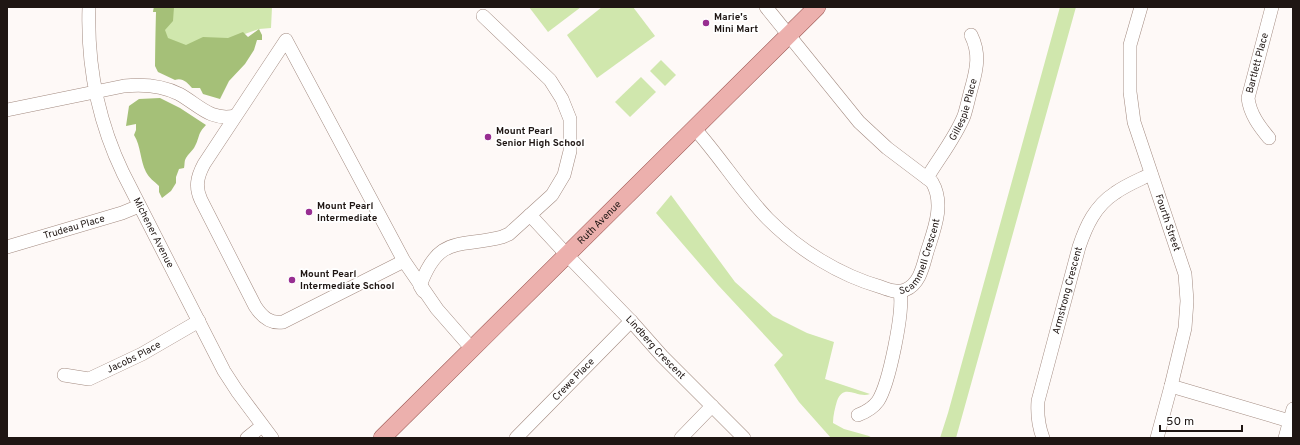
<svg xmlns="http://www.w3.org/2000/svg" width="1300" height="445" font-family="Overpass,sans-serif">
<rect width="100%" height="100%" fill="#fef9f7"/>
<g fill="#d0e7ad">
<polygon points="154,7 272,7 271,28 259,29 155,66 156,12 153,12"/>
<polygon points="529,7 581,7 548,32"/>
<polygon points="602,7 633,7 655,36 597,78 567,35"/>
<polygon points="1060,7 1076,7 956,438 940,438 948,413"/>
<polygon points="661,60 676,75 665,86 650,71"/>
<polygon points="641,77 656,92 630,117 615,102"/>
<path d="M671,195L735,282L773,316L807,333L834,342L825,379L870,394C857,399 844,382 837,401C835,408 833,415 833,423L844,429L869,436L872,438H831L799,402L774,365L783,355L718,285L656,213Z"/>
</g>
<g fill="#a5c078">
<path d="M154,7H174L173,21L165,30L168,38L186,45L203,37L228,38L243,32L248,37L259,29L262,35V40H257L254,50L245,64L229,81L220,99L203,94L200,88H192C188,83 182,77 175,80L158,72L155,66L156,12H153Z"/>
<path d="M160,98L180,108L206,125C197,134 200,138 194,148C192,151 188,154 186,158C184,161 185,164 184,168L179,169L176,177V183L171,191L162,198L159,192V186C154,181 149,178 146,172C140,160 141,146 134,135L136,130V124L126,126L129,106L139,99Z"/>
</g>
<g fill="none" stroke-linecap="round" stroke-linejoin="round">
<g stroke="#a38b81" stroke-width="14">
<g id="minor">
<path id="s1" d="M89,7C87,65 98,121 123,173L224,371L237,391L272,438"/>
<path id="s2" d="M1141,7L1130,45V92L1134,122L1185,274L1187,301L1185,328L1171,386L1157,438"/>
<path id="s3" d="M483,16L550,80L562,99L570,119V151L564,175L552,195L530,215L567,255L631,321L662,356L744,438"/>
<path d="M7,110L124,86C143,84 161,85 179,94C199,105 210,121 235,116"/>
<path id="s4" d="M695,129C721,158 741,191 768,219C799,250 839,275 881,287C889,290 897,293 905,290C920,284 923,266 927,252C934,230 945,204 932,182L887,148L859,122L766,7"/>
<path id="s5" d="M1269,138C1259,126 1250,114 1248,98L1272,7"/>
<path id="s6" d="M927,178C939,158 955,138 964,116C967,107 969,96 972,86C977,68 980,53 971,35"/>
<path id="s7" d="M7,247L122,213L139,206"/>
<path d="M404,261L283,322C270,324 262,317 255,306L201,200C195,187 197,177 204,164L286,40L404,261L437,309L472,349"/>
<path d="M423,291L420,286C439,234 459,248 502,237L509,234L530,215"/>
<path id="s8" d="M64,375L89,379L142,354L199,321"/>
<polyline points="1171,386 1293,422"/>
<path d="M858,415C866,412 873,408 878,401C889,384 904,311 900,292"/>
<polyline points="247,438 262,426"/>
<path id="s9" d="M516,438L631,321"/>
<polyline points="681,438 712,406"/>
<path id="s10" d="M1043,438C1038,425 1037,415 1038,401L1079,247C1086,226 1095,206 1115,193C1126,185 1139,180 1151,174"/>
<polyline points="1285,438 1293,409"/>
</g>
</g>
<g stroke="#9c5854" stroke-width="18">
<g id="major">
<path id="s11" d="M382,438L817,7"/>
</g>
</g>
<use href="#minor" stroke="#fff" stroke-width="13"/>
<use href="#major" stroke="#ecb0ad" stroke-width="17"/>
</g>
<g fill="#982e91" stroke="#fff" stroke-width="1.5">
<circle cx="706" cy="23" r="4"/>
<circle cx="488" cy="137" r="4"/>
<circle cx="309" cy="212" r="4"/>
<circle cx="292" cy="280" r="4"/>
</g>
<g text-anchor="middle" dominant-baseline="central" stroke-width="3.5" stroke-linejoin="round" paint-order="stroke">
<g font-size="10" font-weight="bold" fill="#1f1613" stroke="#fff" text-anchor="start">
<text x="714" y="17">Marie's<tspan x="714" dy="12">Mini Mart</tspan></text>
<text x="496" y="131">Mount Pearl<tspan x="496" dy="12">Senior High School</tspan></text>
<text x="317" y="206">Mount Pearl<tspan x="317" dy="12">Intermediate</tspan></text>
<text x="300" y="274">Mount Pearl<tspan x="300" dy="12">Intermediate School</tspan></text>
</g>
<g font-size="10" fill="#1f1613" stroke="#fff">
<text stroke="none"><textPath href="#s5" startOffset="82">Bartlett Place</textPath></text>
<text stroke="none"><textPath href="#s6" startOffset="78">Gillespie Place</textPath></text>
<text stroke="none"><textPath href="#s2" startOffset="223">Fourth Street</textPath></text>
<text stroke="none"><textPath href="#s11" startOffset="306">Ruth Avenue</textPath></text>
<text stroke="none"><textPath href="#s7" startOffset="70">Trudeau Place</textPath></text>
<text stroke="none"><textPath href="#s1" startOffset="238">Michener Avenue</textPath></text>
<text stroke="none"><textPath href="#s4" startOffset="311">Scammell Crescent</textPath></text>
<text stroke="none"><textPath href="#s10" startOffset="152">Armstrong Crescent</textPath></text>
<text stroke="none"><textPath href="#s3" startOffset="429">Lindberg Crescent</textPath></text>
<text stroke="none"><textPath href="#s8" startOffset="75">Jacobs Place</textPath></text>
<text stroke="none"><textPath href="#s9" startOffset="82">Crewe Place</textPath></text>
</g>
</g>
<rect width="1300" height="445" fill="none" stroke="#1f1613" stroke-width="16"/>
<path d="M1160 425v6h82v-6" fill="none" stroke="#1f1613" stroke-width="2"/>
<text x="1166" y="425" font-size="12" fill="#1f1613" stroke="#ffffff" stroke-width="3" paint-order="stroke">50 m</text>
</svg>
